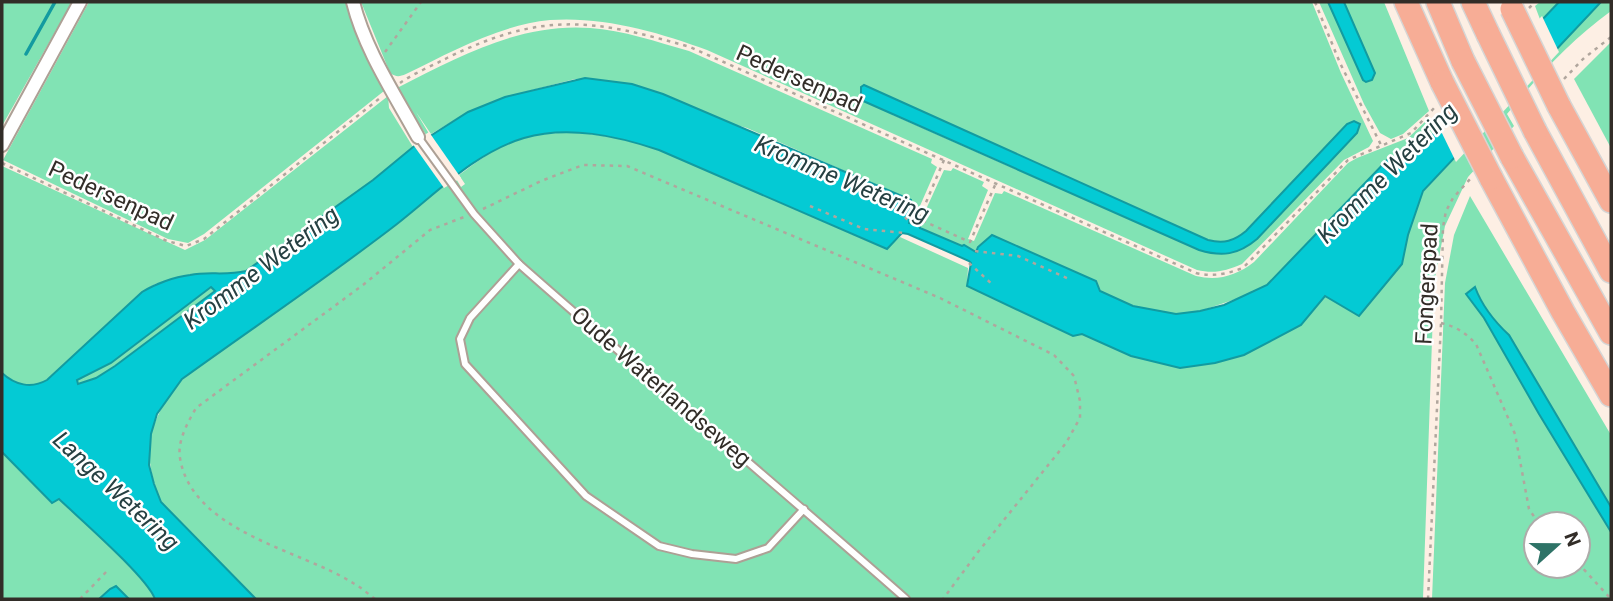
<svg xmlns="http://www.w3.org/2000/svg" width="1613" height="601" font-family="Roboto,sans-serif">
<rect width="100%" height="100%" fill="#fdefe4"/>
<g fill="#81e3b4" fill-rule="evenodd">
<polygon points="2,2 72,2 2,126"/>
<polygon points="89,2 346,2 354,27 384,91 204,234 188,243 168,239 3,160"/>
<path d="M361,2H1312L1341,73L1373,141L1369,147L1344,160L1242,264C1226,271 1214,274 1197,270L707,50C659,32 602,16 550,20C499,25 451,52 406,74C399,77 396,77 390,73ZM864,85L1208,240C1224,243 1234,241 1246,231L1359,130L1257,239C1239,254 1220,257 1199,250L893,115L861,87Z"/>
<polygon points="1319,2 1328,2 1359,72 1366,82 1372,80 1375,73 1344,2 1384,2 1429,111 1403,134 1391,139 1380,133 1364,104"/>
<polygon points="1540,2 1559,2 1541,22 1535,6"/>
<path d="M1601,2H1611V11C1571,40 1539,75 1507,114L1514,126L1468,177L1445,226L1434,283L1423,599H256L161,502C140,451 148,421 182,379L399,223L441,186L454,178L399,93V87C460,56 520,23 590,28C623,30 657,42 689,51L932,159L931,163L937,167L916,215L922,218L944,170L951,171L953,168L984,182L982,186L988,190L968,239L974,241L995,193L1002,194L1004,191L1196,276C1218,281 1236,276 1254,262L1348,163L1357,158L1408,138L1429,118L1437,127L1419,148L1387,160L1284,268L1267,285L1248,295L1200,311L1176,314L1133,306L1100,291L1095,281L992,235L976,252L973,251L909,223L911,200L747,128L575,79L505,97L468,112L431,134L416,112L461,187L465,184L459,175C474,164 488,153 505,145C553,123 611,134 659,150L886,249L900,237L968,268L967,286L1073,336L1082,334L1131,356L1180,368L1215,363L1244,355L1301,325L1325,296L1402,264L1408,235L1423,192Z"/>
<polygon points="1611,42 1611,148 1574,79"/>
<path d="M388,96L389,108L413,147L373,180L246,271L229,275H190L155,284L142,292L47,380C31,389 15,385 2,373V166L185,250L205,240Z"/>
<path d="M1470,196L1611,435V507L1509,335C1495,322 1482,306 1475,288L1466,293L1484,318L1539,414L1611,532V599H1432L1445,283L1454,235ZM1536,524H1578V566H1536Z"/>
<polygon points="211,287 216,291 115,366 96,378 79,385 77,380 111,363"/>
<path d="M2,452L51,503L59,499C80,519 147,577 155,599H129L116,587L110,589L99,599H2Z"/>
</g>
<g fill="#04cad4" stroke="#129ba0" stroke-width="2" fill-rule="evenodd">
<polygon points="1328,2 1344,2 1375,73 1372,80 1366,82 1363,80"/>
<path d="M1559,2H1601L1423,191L1408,235L1402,264L1359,316L1325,296L1301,325L1244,355L1215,363L1180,368L1131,356L1082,334L1073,336L967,286L971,263L969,261L908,234L902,233L887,249L659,150C617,136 568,125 524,138C474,153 437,193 397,224C327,278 254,327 182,379L157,414L151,434L149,465L154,484L161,502L256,599H155C147,577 80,519 59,499L52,503L2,452V373C15,385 31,389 47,380L142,292C155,284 174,277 190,275C209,271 225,276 246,271L373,180L413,147L468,112L505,97L585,78L632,84L663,94L911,200L909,223L920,226V228L962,246L964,245L976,252L978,247L992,235L1096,281L1100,291L1133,306L1176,314L1200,311L1224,305L1267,285L1387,160L1420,148ZM211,287L215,291L115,366L96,378L78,384L77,380L111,363Z"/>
<path d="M864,85L1208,240C1224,244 1234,241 1246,231L1347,124L1354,121L1360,124L1357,133L1257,239C1238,255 1222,257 1199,250L861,100V87Z"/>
<path d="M1475,287C1482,306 1495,322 1509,335L1611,507V532L1539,414L1484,318L1466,294Z"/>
<polygon points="116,586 129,599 99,599 110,589"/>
</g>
<g fill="#fdefe4">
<polygon points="1542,16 1559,52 1456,162 1437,123"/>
<polygon points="429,132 461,178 444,188 412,143"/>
</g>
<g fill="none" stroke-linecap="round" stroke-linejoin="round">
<polyline stroke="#129ba0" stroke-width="3.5" points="26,54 55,2"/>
<g stroke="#ada095" stroke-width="10">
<g id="service">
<polyline points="418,137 474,214 519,264"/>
<path d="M804,509L768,548L736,559L692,554L659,546L586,496L465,364L460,339L470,318L519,264C647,377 778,486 906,599"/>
</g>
</g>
<g stroke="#ada095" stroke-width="16">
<g id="minor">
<path d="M353,2C365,50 394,93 418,137"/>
<polyline points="2,145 80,2"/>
</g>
</g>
<g stroke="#d6d5d4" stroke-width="26">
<g id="motorway">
<polyline points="1406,2 1442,82"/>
<polyline points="1438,2 1463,61"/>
<polyline points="1473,2 1488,34"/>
<polyline points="1559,106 1611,201"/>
<polyline points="1535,131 1611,271"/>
<polyline points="1512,157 1611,333"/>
<polyline points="1491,178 1563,312 1611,395"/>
</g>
</g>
<g stroke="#b0a69d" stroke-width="2.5" stroke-dasharray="3.5 5" stroke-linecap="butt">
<polyline points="1315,2 1340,63 1381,145"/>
<polyline points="1529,8 1535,2"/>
<polyline points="385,52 421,2"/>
<polyline points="1564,79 1583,59 1611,37"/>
<path d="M400,83C414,73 432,66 447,58C543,11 592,19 690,47L1196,273C1213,277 1227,274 1243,268L1348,160L1411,133L1435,107"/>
<polyline points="944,160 919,219 970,242 996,183"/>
<polyline points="2,163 167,241 186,246 204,239 380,98"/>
<polyline points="886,200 908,220"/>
<polyline points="810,206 864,229 905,233"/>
<polyline points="483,209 541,181 583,165 627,166 940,298 1054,355 1074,376 1080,401 1080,418 1066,443 978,552 943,599"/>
<polyline points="975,251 1018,256 1071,280"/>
<polyline points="969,263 993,285"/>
<path d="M1441,323C1455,326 1466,333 1476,344L1515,434L1529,509L1539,524"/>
<polyline points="1578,563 1611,599"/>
<polyline points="80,599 107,571"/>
<path d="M375,599C368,594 361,587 353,583C301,550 192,532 180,458C177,441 188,422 196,408L363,285L430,230L464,217"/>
<polyline points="1428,599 1441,323 1443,227 1446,211 1453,198 1471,178"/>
</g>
<use href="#service" stroke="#fff" stroke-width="6"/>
<use href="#minor" stroke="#fff" stroke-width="12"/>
<use href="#motorway" stroke="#f7ad96" stroke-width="23"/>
<g stroke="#d6d5d4" stroke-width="26" stroke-linecap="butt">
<g id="motorway-bridge">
<polyline points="1512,9 1559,106"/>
<polyline points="1488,34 1535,131"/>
<polyline points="1463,61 1512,157"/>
<polyline points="1442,82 1491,178"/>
</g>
</g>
<use href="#motorway-bridge" stroke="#f7ad96" stroke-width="23"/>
</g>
<g text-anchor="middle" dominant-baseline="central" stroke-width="5" stroke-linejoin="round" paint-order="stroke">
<g font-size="23" fill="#322d28" stroke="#fff">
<text transform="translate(799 79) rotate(24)">Pedersenpad</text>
<text transform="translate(111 196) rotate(25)">Pedersenpad</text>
<text transform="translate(1427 284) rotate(-87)">Fongerspad</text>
<text transform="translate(661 387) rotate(41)">Oude Waterlandseweg</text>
</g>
<g font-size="24" font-style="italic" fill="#264042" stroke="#fff">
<text transform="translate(1387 173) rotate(-45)">Kromme Wetering</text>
<text transform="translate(842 179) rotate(23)">Kromme Wetering</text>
<text transform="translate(261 268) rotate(-37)">Kromme Wetering</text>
<text transform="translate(116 491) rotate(43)">Lange Wetering</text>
</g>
</g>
<rect width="1613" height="601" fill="none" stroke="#322d28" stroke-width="7"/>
<g transform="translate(1557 545) rotate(69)"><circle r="33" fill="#ffffff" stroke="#adaba9" stroke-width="2"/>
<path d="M0-5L12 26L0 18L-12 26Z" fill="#2e7367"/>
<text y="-10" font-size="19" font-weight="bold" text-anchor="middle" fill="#322d28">N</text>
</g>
</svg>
